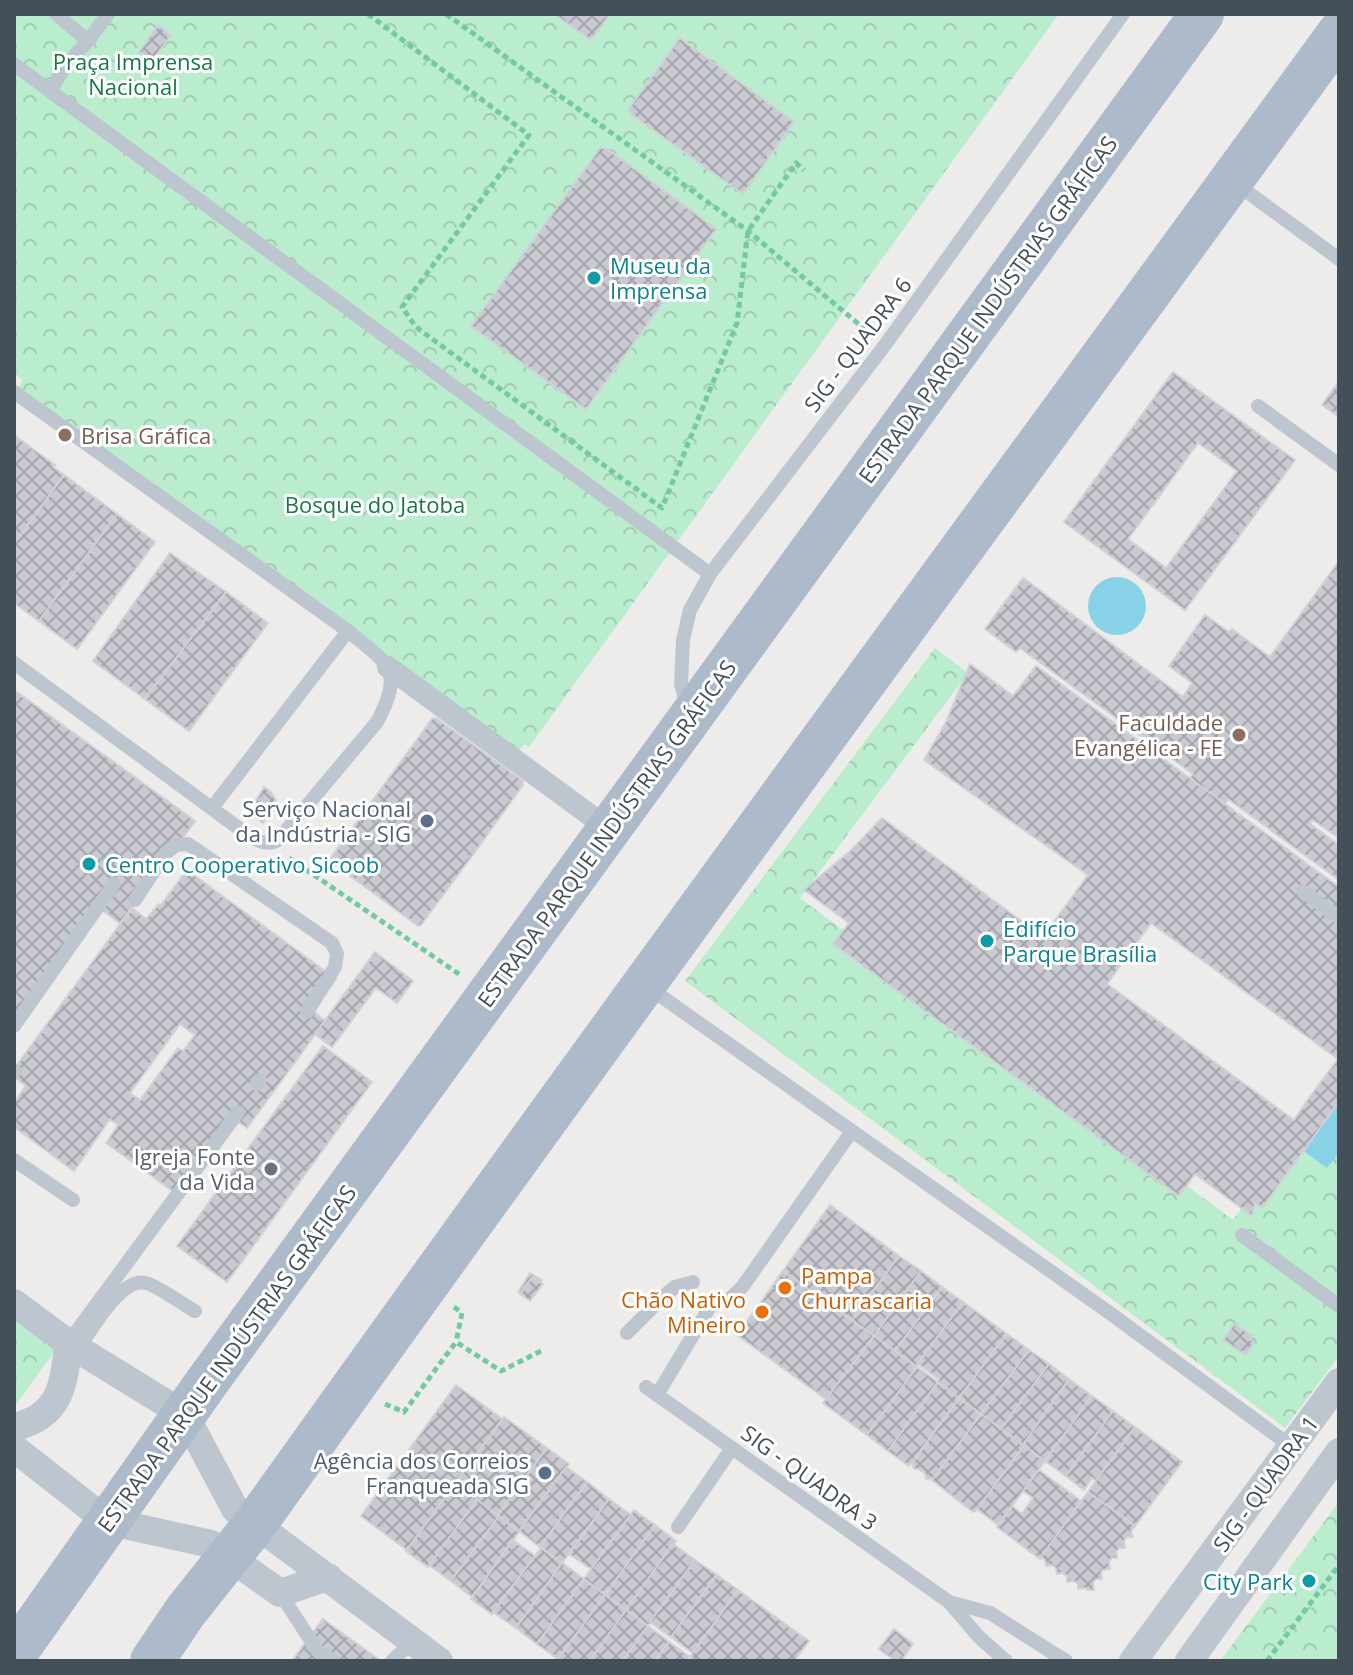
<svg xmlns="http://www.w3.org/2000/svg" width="1353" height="1675" font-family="'Open Sans',sans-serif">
<defs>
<pattern id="park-crowns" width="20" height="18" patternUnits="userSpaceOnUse" patternTransform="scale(2)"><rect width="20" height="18" fill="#baecce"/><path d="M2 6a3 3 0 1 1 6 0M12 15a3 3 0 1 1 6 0" fill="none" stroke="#a1ccb3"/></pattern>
<pattern id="building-cross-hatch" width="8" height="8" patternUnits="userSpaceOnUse" patternTransform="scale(2)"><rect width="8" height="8" fill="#c9cad1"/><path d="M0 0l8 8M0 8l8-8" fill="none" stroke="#a5a6ac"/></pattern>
</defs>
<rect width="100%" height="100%" fill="#eeeceb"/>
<g fill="url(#park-crowns)">
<polygon points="14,14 1059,14 529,747 524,744 515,756 14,395 23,380 14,374"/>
<polygon points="935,648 968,673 800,898 1233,1220 1339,1079 1339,1356 1285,1428 685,981"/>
<polygon points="14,1321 55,1351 14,1407"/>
<polygon points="1339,1502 1339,1661 1220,1661"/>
</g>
<g fill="#88d2e8">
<circle cx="1117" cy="606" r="29"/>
<polygon points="1339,1084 1339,1153 1327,1168 1294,1144"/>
</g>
<g fill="url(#building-cross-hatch)" stroke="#d0d2d7" stroke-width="2" fill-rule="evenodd">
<polygon points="554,14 610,14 591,40"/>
<polygon points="158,25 171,35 152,61 139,52"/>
<polygon points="680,38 794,122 743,194 631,114 632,113 628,110"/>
<polygon points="601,147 605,149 606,148 716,229 586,409 471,326"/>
<path d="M1173,372L1295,460L1185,610L1064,522ZM1198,443L1237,471L1166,568L1128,539Z"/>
<polygon points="1339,381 1339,417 1322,405"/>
<polygon points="14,435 55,465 53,467 64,475 14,544"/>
<polygon points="64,475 117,514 39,621 14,603 14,544"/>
<polygon points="117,514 155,542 77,649 39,621"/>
<polygon points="170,553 226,592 145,699 93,661"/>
<polygon points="1339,561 1339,838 1313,820 1310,824 1339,845 1339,880 1228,799 1225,804 1196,783 1190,778 1193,774 1020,648 1016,652 985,629 1023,578 1183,697 1192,683 1169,666 1205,615 1229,632 1232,629 1270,657"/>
<polygon points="226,592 268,623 189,731 145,699"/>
<path d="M970,664L1013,696L1036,666L1339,887V1102L1262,1208L1255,1203L1252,1216L1195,1174L1179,1196L833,944L849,923L804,890L850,851L882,818L1043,937L1088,875L924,760L946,722ZM1151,923L1338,1059L1309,1098L1294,1120L1107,984Z"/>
<polygon points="14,690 195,821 120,923 101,909 14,1015 14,865 21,856 14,852"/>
<polygon points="14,690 195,821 120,923 101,909 14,1015"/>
<polygon points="436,718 523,781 523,785 472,856 421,925 418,926 331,862 330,859 432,719"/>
<polygon points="264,787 271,792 276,800 273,803 277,806 263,823 249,812"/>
<path d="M187,870L336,979L313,1011L325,1021L247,1128L232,1117L177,1194L106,1143L118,1125L110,1119L74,1171L14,1127V1103L26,1086L14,1077V1069L132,908L146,919L159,904L161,905ZM180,1024L195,1035L183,1051L178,1048L140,1100L130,1093Z"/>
<polygon points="375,952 413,981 397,1003 376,988 332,1047 315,1034"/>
<polygon points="323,1046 372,1082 227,1282 177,1246"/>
<polygon points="830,1205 899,1256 852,1320 783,1271"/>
<polygon points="899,1256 921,1271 874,1336 852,1320"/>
<polygon points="783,1271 874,1336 826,1399 737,1335"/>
<polygon points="921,1271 942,1287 895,1351 874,1336"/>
<polygon points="530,1273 542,1280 529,1299 518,1292"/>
<polygon points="532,1277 543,1284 530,1301 520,1294"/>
<polygon points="942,1287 963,1302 916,1366 895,1351"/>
<polygon points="963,1302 1007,1334 959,1398 937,1382 939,1379 918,1364"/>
<polygon points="1234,1324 1252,1335 1250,1339 1254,1342 1246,1355 1223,1340"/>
<polygon points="1007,1334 1029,1350 981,1414 959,1398"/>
<polygon points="874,1336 917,1367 867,1435 823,1403"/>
<polygon points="1029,1350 1049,1364 1001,1429 981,1414"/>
<polygon points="1049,1364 1069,1379 1023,1445 1001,1429"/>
<polygon points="917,1367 938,1382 888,1451 867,1435"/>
<polygon points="1069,1379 1092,1396 1045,1461 1023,1445"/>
<polygon points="938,1382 959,1398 909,1466 888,1451"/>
<polygon points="456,1385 502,1419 407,1550 361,1516"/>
<polygon points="1092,1396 1113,1411 1066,1476 1045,1461"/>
<polygon points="959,1398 981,1414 933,1479 932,1478 926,1479 925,1473 918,1469 914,1469 912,1463"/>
<polygon points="1113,1411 1135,1427 1096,1481 1092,1478 1084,1490 1066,1476"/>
<polygon points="981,1414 1024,1446 977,1510 973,1512 932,1480"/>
<polygon points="504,1417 547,1448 497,1516 455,1484"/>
<polygon points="1135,1427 1182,1462 1135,1526 1088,1492"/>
<polygon points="1024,1446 1045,1461 998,1525 977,1509"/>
<polygon points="547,1448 569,1464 519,1531 497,1516"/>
<polygon points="566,1467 587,1482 540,1547 519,1531"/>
<polygon points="1039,1470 1081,1501 1040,1559 997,1527 1012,1506 1022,1514 1033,1498 1023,1491"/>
<polygon points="587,1482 609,1499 562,1563 540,1547"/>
<polygon points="455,1484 477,1500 428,1567 406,1551"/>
<polygon points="1088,1492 1135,1526 1131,1531 1133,1537 1127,1537 1124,1541 1125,1548 1119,1548 1116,1552 1117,1558 1112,1558 1109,1562 1110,1569 1103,1570 1101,1572 1102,1579 1096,1579 1093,1583 1094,1590 1088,1590 1085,1588 1078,1589 1078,1584 1074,1581 1067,1582 1067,1576 1062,1573 1057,1574 1056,1568 1052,1565 1046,1566 1045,1560 1041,1557"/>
<polygon points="609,1499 631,1515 591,1569 569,1554"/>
<polygon points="477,1500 499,1516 451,1581 429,1565"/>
<polygon points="634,1510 655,1525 605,1595 584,1579"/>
<polygon points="499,1516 519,1532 472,1597 451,1581"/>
<polygon points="655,1525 676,1541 626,1610 605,1595"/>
<polygon points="513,1540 535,1556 492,1614 471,1599"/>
<polygon points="673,1544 695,1560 648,1626 626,1610"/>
<polygon points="541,1548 562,1563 516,1628 493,1612"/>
<polygon points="695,1560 717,1575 671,1637 650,1622"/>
<polygon points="562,1563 584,1579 537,1644 516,1628"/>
<polygon points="717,1575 738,1590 693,1653 671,1637"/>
<polygon points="584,1579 605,1595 558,1659 537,1644"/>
<polygon points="738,1590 809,1641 794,1661 695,1661 690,1657"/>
<polygon points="605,1595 626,1610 590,1661 561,1661 558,1659"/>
<polygon points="626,1610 648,1626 622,1661 590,1661"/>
<polygon points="323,1619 381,1661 292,1661"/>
<polygon points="648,1626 669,1642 655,1661 622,1661"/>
<polygon points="894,1629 913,1644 901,1661 895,1661 879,1649"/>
<polygon points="669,1642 690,1657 687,1661 655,1661"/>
</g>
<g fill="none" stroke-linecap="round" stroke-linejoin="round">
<g stroke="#73c9a1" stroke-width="5" stroke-dasharray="6 4" stroke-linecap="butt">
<polyline points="368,14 529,135 402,307 416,327 662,508 737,323 748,231 796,163 804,170"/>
<polyline points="446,14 748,231 868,332"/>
<polyline points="289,858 459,974"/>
<polyline points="454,1307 462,1313 456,1342"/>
<polyline points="385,1404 404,1412 456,1342 501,1371 543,1350"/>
<polyline points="1267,1661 1339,1565"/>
</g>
<g stroke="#bdc6ce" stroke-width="14">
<polyline points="56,14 88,41 66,65 50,91 710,574"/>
<polyline points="88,41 108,14"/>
<polyline points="14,64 50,91"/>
<polyline points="1235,183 1339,259"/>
<path d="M14,392L348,631C388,664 405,670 377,722L279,839C269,847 258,841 248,835L14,663"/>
<polyline points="1258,406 1339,465"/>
<polyline points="687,707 681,684 683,640 690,610 710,574 885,345 1123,14"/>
<polyline points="212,808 348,631"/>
<polyline points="1303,891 1339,918"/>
<polyline points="135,900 166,853 176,845 188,844 332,943 337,954 335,967 307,1012"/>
<polyline points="648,987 1107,1311 1292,1447"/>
<polyline points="14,1026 114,884"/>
<polyline points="14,1072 15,1071"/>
<polyline points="257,1084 260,1080"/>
<polyline points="14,1160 73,1200"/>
<polyline points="1242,1235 1339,1306"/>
<polyline points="627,1333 665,1295 675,1287 693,1282"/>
<polyline points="68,1343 238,1112"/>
<path d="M78,1349C91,1331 121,1276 146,1283C156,1285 184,1305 195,1311"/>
<polyline points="646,1387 949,1602 979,1637 1006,1661"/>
<polyline points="657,1395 713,1302 728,1301 743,1286 852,1131"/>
<polyline points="678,1527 732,1448"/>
<polyline points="280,1593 317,1650 333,1661"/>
<polyline points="949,1602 990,1613 1066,1661"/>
<polyline points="392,1661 413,1641"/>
</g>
<polyline stroke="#bdc6ce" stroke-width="22" points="388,667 609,829"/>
<g stroke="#bdc6ce" stroke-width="28">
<polyline points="14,1303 68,1343 185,1415 235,1509 439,1661"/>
<path d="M14,1427C60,1417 65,1384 68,1343"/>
<polyline points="14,1448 107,1521 211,1544 280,1593 328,1577"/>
<polyline points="1133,1661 1339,1382"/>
<polyline points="1189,1661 1339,1452"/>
</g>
<g stroke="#acbaca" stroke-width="44">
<polyline points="14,1655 207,1382 1202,14"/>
<path d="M152,1661L185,1612L255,1524C612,1024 977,529 1339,33"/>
</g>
</g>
<g fill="#0f9aa8" stroke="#fff" stroke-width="3">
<circle cx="594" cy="278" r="8"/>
<circle cx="89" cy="864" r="8"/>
<circle cx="987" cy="941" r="8"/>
<circle cx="1309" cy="1581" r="8"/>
</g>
<g fill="#8d6e63" stroke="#fff" stroke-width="3">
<circle cx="65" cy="435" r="8"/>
<circle cx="1239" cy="735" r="8"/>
</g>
<g fill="#5c6f8a" stroke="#fff" stroke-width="3">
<circle cx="427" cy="821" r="8"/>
<circle cx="545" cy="1473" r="8"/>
</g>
<circle fill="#6b7280" stroke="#fff" stroke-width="3" cx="271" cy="1169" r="8"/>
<g fill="#e8710a" stroke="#fff" stroke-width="3">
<circle cx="785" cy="1288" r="8"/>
<circle cx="762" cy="1312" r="8"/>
</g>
<g text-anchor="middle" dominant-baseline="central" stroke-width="6" stroke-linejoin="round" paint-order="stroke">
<g font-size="22" fill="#19764a" stroke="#fff">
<text x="133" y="61">Praça Imprensa<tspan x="133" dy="25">Nacional</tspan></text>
<text x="375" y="504">Bosque do Jatoba</text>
</g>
<g font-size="22" fill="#0d838f" stroke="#fff" text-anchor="start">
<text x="610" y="265">Museu da<tspan x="610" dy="25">Imprensa</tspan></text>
<text x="105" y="864">Centro Cooperativo Sicoob</text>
<text x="1003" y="928">Edifício<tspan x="1003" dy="25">Parque Brasília</tspan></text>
<text x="1293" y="1581" text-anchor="end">City Park</text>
</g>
<g font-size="22" fill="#454f58" stroke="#fff">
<text transform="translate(987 309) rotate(-54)">ESTRADA PARQUE INDÚSTRIAS GRÁFICAS</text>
<text transform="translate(857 344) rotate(-53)">SIG - QUADRA 6</text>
<text transform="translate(606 833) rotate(-54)">ESTRADA PARQUE INDÚSTRIAS GRÁFICAS</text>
<text transform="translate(226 1358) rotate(-54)">ESTRADA PARQUE INDÚSTRIAS GRÁFICAS</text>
<text transform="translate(810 1477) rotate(36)">SIG - QUADRA 3</text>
<text transform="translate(1265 1483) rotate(-54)">SIG - QUADRA 1</text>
</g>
<g font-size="22" fill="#785e54" stroke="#fff" text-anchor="start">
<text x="81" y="435">Brisa Gráfica</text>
<text x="1223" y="722" text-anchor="end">Faculdade<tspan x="1223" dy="25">Evangélica - FE</tspan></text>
</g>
<g font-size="22" fill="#4e5e75" stroke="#fff" text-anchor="end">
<text x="411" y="808">Serviço Nacional<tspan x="411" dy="25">da Indústria - SIG</tspan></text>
<text x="529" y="1460">Agência dos Correios<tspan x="529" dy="25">Franqueada SIG</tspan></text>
</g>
<g font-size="22" fill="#5b616d" stroke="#fff" text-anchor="end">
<text x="255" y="1156">Igreja Fonte<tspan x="255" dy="25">da Vida</tspan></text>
</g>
<g font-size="22" fill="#c56008" stroke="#fff" text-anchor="start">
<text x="801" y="1275">Pampa<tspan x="801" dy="25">Churrascaria</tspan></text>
<text x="746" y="1299" text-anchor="end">Chão Nativo<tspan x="746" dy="25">Mineiro</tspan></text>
</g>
</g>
<rect width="1353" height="1675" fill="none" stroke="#454f58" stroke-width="32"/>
</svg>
